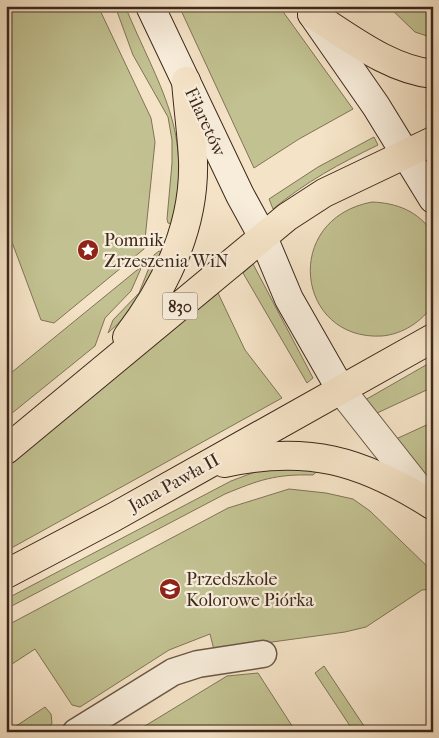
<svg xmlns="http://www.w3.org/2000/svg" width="439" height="738" font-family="'IM FELL French Canon',serif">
<rect width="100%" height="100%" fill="#f5e3c7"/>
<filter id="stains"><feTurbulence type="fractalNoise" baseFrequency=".004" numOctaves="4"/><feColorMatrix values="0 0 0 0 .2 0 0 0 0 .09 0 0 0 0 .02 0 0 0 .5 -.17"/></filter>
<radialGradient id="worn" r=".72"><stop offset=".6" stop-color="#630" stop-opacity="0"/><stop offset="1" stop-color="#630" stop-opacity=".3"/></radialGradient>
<g fill="#c2c191" stroke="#807456">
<polygon points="6,6 98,6 151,118 155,142 144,249 54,323 41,320 6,226"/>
<path d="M115,6H125C159,88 194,131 172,224L168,223L167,219L172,163V140L168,117L133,55Z"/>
<polygon points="179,6 279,6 353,109 299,139 254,168"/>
<polygon points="388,6 433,6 433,38 415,32"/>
<path d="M374,137L378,145C339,164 307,181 273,209L269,199L318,167Z"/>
<path d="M372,202C397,203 418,211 433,233V305C421,322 403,334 382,336C296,341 281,219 372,202Z"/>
<path d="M159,251L164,253C153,284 133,311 108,333L113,320L139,293L154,255Z"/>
<polygon points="253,264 313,378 307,383 243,273"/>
<polygon points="142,266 131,291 105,318 95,346 6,418 6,377"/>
<polygon points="218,293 245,350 282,398 6,551 6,467"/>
<polygon points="433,361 433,387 375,414 365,400"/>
<polygon points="433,422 433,485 396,439"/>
<path d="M322,467L313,475C275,474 259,480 225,494L6,609V599L231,481L263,469Z"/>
<polygon points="289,489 326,493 353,499 370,511 433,572 433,589 422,590 366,627 345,632 214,650 210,634 169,650 80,707 72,705 35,649 6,668 6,626 228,508"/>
<polygon points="324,666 368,732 354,732 315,673"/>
<polygon points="258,673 296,732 135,732 227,676"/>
<polygon points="45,707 51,714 52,723 46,732 7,732"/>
</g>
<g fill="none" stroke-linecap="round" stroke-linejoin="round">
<g stroke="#6b5746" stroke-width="29">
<polyline id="minor" points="76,732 173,672 198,664 263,654"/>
</g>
<g stroke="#6b5746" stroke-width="30">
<polyline id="tertiary" points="341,390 431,504"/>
</g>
<g stroke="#3d281b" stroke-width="30">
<g id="secondary">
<polyline points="150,6 240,195 263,237 289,299 341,390"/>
<polyline points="312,14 376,106 433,199"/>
</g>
</g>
<g stroke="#3d281b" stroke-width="30">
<g id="primary">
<path d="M312,14C349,37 388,69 433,74"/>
<path d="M127,337C166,286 195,227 193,161C192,135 188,108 186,81"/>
<polyline points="6,450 287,217 324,193 433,141"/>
<path d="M224,463C307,445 361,460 432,505"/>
<polyline points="6,574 114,517 433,338"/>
</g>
</g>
<use href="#minor" stroke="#f8eddb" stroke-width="26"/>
<use href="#tertiary" stroke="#f8eddb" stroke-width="28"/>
<use href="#secondary" stroke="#f8eddb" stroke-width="28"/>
<use href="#primary" stroke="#f5e3c7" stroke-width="28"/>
</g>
<defs>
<g id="sight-disc" transform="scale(1.125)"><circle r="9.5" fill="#8f2418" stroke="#f8eddb"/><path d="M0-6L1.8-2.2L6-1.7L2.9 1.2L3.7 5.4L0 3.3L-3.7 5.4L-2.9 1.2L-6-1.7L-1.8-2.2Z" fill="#fff"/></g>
<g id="school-disc" transform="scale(1.125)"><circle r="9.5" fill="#8f2418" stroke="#f8eddb"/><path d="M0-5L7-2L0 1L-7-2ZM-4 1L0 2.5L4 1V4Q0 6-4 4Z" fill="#fff"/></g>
</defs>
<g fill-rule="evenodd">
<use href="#sight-disc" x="88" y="250"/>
<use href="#school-disc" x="170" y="589"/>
</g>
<g text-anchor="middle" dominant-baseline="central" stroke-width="4.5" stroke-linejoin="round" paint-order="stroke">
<rect fill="#f8eddb" stroke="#756355" stroke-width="1" x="162.5" y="292.5" width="35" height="27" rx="4"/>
<g font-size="16" font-weight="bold" fill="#3d281b">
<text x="180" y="306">830</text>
</g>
<g font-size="18" fill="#3d281b" stroke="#f8eddb">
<text transform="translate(205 122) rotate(65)">Filaretów</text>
<text transform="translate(174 483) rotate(-29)">Jana Pawła II</text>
</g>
<g font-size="18" fill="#3d281b" stroke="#f8eddb" text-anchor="start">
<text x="104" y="240">Pomnik<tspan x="104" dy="21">Zrzeszenia WiN</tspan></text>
<text x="186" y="579">Przedszkole<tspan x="186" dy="21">Kolorowe Piórka</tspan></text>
</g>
</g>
<rect width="439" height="738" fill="none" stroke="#f5e3c7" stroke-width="25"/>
<rect x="8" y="8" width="424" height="723" fill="none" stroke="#3d281b" stroke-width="2.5"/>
<rect x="12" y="12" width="414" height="713" fill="none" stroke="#3d281b"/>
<rect width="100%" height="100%" filter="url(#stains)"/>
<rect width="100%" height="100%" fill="url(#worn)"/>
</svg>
